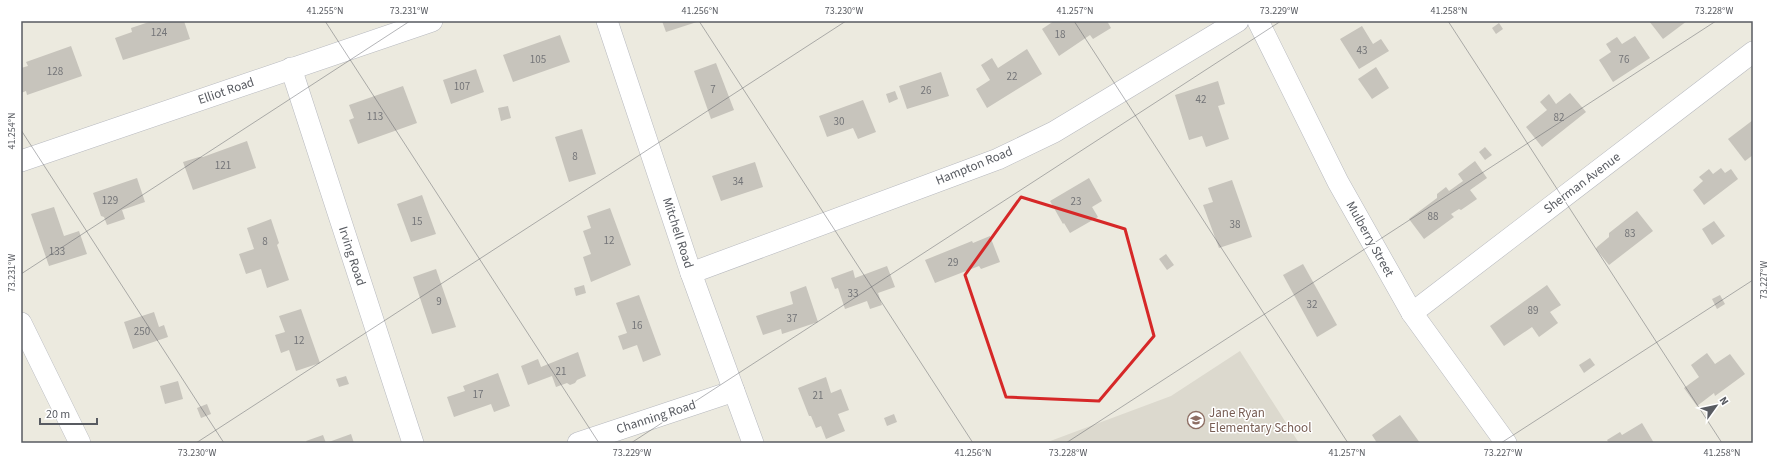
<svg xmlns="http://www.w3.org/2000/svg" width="1774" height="464" font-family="'Source Sans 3',sans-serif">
<rect width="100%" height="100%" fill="#eceadf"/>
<polygon fill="#dcd9ce" points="1240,351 1299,443 1045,443 1171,396"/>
<g fill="#c7c4bc">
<polygon points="152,21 184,21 190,39 123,60 115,38 132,32 131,28"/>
<polygon points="662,21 700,21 666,32"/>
<polygon points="1054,21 1107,21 1111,28 1093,39 1090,35 1059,56 1042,29"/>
<polygon points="1649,21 1687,21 1663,39"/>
<polygon points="1499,23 1503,29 1496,34 1492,28"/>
<polygon points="1362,26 1373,44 1381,39 1389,51 1359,69 1340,39"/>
<polygon points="560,35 570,62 513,82 503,55"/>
<polygon points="1635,36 1650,58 1613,82 1599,60 1611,52 1606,44 1617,37 1622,44"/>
<polygon points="71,46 82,76 27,95 26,91 21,93 21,68 28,66 26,62"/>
<polygon points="1027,49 1042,74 987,108 976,89 990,80 981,65 992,58 998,68"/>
<polygon points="716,63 734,110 711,119 694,71"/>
<polygon points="1376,67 1389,88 1372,99 1358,79"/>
<polygon points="476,69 484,92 451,104 443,80"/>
<polygon points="941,72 949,96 907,109 899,86"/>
<polygon points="1218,81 1225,104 1218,106 1229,139 1206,147 1202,136 1189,140 1175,95"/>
<polygon points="403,86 417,123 358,144 349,120 354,118 349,105"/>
<polygon points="895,91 898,99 889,103 886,94"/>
<polygon points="1570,93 1586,112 1542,147 1526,127 1547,110 1540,102 1549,94 1556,104"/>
<polygon points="863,100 876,132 858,139 853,128 827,137 819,116"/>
<polygon points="508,106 511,118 501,121 498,108"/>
<polygon points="1753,120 1753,155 1745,161 1728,139"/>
<polygon points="582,129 596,174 569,182 555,137"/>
<polygon points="247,141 256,168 193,190 183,162 199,157 203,157"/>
<polygon points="1485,147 1492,155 1485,160 1479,152"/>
<polygon points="1475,161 1487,178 1470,190 1477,199 1461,210 1459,209 1451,214 1454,217 1424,239 1409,219 1437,198 1437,194 1446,187 1449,191 1463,181 1458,174"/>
<polygon points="755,162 763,187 721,201 712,176"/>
<polygon points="1721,168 1725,173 1731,169 1738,179 1704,205 1693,190 1703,181 1699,177 1709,169 1713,174"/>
<polygon points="137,178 145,202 122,210 125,219 107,225 104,217 101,216 93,193"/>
<polygon points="1089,178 1102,201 1092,207 1098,217 1070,233 1064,223 1063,224 1050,201"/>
<polygon points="1232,180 1252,237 1219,248 1203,205 1213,202 1208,188"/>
<polygon points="422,195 436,234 411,242 397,204"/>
<polygon points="54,207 64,236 79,231 87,254 49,266 31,214"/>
<polygon points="610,208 631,265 591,282 583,257 591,254 583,231 591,228 587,216"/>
<polygon points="1637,211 1653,231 1609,265 1596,249 1597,247 1609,237 1609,233"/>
<polygon points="271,219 279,243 277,245 289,280 267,288 261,269 246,274 239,254 254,249 247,228"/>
<polygon points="1714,221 1725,236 1712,245 1702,229"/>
<polygon points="990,236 1000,262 981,269 979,266 935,283 925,260 972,241 973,243"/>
<polygon points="1166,254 1174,265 1167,270 1159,259"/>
<polygon points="1303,264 1337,325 1317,337 1283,275"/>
<polygon points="887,266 895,287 878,293 882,305 870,309 867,301 845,309 838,288 835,289 831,278 853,270 855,278"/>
<polygon points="436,269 456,327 432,334 413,277"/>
<polygon points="584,285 586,293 576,296 574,288"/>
<polygon points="1547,285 1561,305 1550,312 1558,323 1539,337 1532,327 1504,346 1490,326"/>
<polygon points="806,286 818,322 782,334 781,329 763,335 756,316 793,304 790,292"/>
<polygon points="639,295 661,355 643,362 637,345 623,350 618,336 627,333 616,303"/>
<polygon points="1720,295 1725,304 1717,309 1712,299"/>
<polygon points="301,309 320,363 296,371 289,350 281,353 275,335 285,332 279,316"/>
<polygon points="154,312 159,327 164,325 168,337 133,349 124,322"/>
<polygon points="578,352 586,376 577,380 575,383 570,385 567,383 556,387 552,376 528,385 521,366 538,359 541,367"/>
<polygon points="1707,353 1715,364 1730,354 1745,374 1715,396 1714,393 1697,406 1684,388 1699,377 1691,365"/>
<polygon points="1590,358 1595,365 1584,373 1579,365"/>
<polygon points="498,373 510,406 494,412 491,404 454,417 447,397 465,391 463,386"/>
<polygon points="346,376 349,384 339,387 336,379"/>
<polygon points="826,377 831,393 841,389 849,410 838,414 845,431 826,439 821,426 816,428 811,416 809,416 798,388"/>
<polygon points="178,381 183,399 165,404 160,386"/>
<polygon points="207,404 211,414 201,418 197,408"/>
<polygon points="894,414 897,422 887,426 884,418"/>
<polygon points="1400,415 1420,443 1377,443 1372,435"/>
<polygon points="1642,423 1654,443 1609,443 1607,440 1620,432 1622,435"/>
<polygon points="351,434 354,443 307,443 306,441 323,435 326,443"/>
</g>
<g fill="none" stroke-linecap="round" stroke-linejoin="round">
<g stroke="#b7b9bf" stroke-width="22">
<g id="minor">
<polyline points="607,21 691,273 753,443"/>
<polyline points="1258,21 1338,182 1412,313 1506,443"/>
<polyline points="291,68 413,443"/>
<polyline points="21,161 432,21"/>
<polyline points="691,273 998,159 1054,132 1238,21"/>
<polyline points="1412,313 1753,52"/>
<polyline points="21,323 80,443"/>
<polyline points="578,443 734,391"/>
</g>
</g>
<use href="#minor" stroke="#fff" stroke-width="21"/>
</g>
<path fill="none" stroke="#d62828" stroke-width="3" stroke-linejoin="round" d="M1021,197L1125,229L1154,336L1099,401L1006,397L965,275Z"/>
<path fill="none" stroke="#585b61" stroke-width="1" stroke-opacity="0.45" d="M325,21L599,443M699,21L973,443M1074,21L1348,443M1448,21L1722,443M21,130L224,443M21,274L410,21M196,443L846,21M631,443L1281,21M1066,443L1716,21M1501,443L1753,280"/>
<defs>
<g id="school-ring" transform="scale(0.9)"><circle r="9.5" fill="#fff" stroke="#8d6e63" stroke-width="1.5"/><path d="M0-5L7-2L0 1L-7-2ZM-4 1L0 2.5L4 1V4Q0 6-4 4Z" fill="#8d6e63"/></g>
</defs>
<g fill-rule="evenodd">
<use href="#school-ring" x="1196" y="420"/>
</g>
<g text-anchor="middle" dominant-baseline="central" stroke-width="3" stroke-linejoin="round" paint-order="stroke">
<g font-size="11" fill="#747578">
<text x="159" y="32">124</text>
<text x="1060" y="34">18</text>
<text x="1362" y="50">43</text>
<text x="538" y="59">105</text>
<text x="1624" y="59">76</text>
<text x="55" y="71">128</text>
<text x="1012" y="76">22</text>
<text x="462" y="86">107</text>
<text x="713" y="89">7</text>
<text x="926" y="90">26</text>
<text x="1201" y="99">42</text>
<text x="375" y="116">113</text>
<text x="1559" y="117">82</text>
<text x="839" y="121">30</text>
<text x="575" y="156">8</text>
<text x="223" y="165">121</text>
<text x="738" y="181">34</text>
<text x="110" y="200">129</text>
<text x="1076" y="201">23</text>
<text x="1433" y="216">88</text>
<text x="417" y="221">15</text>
<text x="1235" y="224">38</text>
<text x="1630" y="233">83</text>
<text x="609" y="240">12</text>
<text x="265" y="241">8</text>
<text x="57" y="251">133</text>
<text x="953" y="262">29</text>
<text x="853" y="293">33</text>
<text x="439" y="301">9</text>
<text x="1312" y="304">32</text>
<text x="1533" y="310">89</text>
<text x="792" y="318">37</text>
<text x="637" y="325">16</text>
<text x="142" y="331">250</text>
<text x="299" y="340">12</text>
<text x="561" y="371">21</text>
<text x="478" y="394">17</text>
<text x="818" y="395">21</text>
</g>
<g font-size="13" fill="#585b61" stroke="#fff">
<text transform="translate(226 91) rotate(-19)">Elliot Road</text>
<text transform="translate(974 166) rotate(-22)">Hampton Road</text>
<text transform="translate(1582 183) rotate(-37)">Sherman Avenue</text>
<text transform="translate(678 233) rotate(72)">Mitchell Road</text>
<text transform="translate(1370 239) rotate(61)">Mulberry Street</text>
<text transform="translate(352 256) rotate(72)">Irving Road</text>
<text transform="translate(656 417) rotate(-18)">Channing Road</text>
</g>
<g font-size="13" fill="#785e54" stroke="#fff" text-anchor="start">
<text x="1209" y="413">Jane Ryan<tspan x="1209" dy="15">Elementary School</tspan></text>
</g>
</g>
<rect width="1774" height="464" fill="none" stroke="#ffffff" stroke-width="44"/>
<g transform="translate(1716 406) rotate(57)" stroke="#ffffff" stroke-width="3" paint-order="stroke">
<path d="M0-3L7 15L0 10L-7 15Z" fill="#585b61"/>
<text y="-6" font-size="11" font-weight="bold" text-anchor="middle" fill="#585b61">N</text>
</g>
<path d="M40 418v6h57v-6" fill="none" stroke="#585b61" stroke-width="2"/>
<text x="46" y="418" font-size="12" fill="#585b61" stroke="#ffffff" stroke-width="3" paint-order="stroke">20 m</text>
<rect x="22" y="22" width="1730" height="420" fill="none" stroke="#585b61" stroke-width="1.5"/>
<g font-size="10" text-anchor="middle" fill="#585b61">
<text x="325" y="14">41.255°N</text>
<text x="409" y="14">73.231°W</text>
<text x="700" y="14">41.256°N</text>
<text x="844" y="14">73.230°W</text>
<text x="1075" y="14">41.257°N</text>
<text x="1279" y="14">73.229°W</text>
<text x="1449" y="14">41.258°N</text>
<text x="1714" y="14">73.228°W</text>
<text transform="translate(11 131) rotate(-90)" y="4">41.254°N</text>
<text transform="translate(11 273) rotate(-90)" y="4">73.231°W</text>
<text transform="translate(1763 280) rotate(-90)" y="4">73.227°W</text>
<text x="197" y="456">73.230°W</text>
<text x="632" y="456">73.229°W</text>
<text x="973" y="456">41.256°N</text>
<text x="1068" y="456">73.228°W</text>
<text x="1347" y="456">41.257°N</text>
<text x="1503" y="456">73.227°W</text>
<text x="1722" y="456">41.258°N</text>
</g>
</svg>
